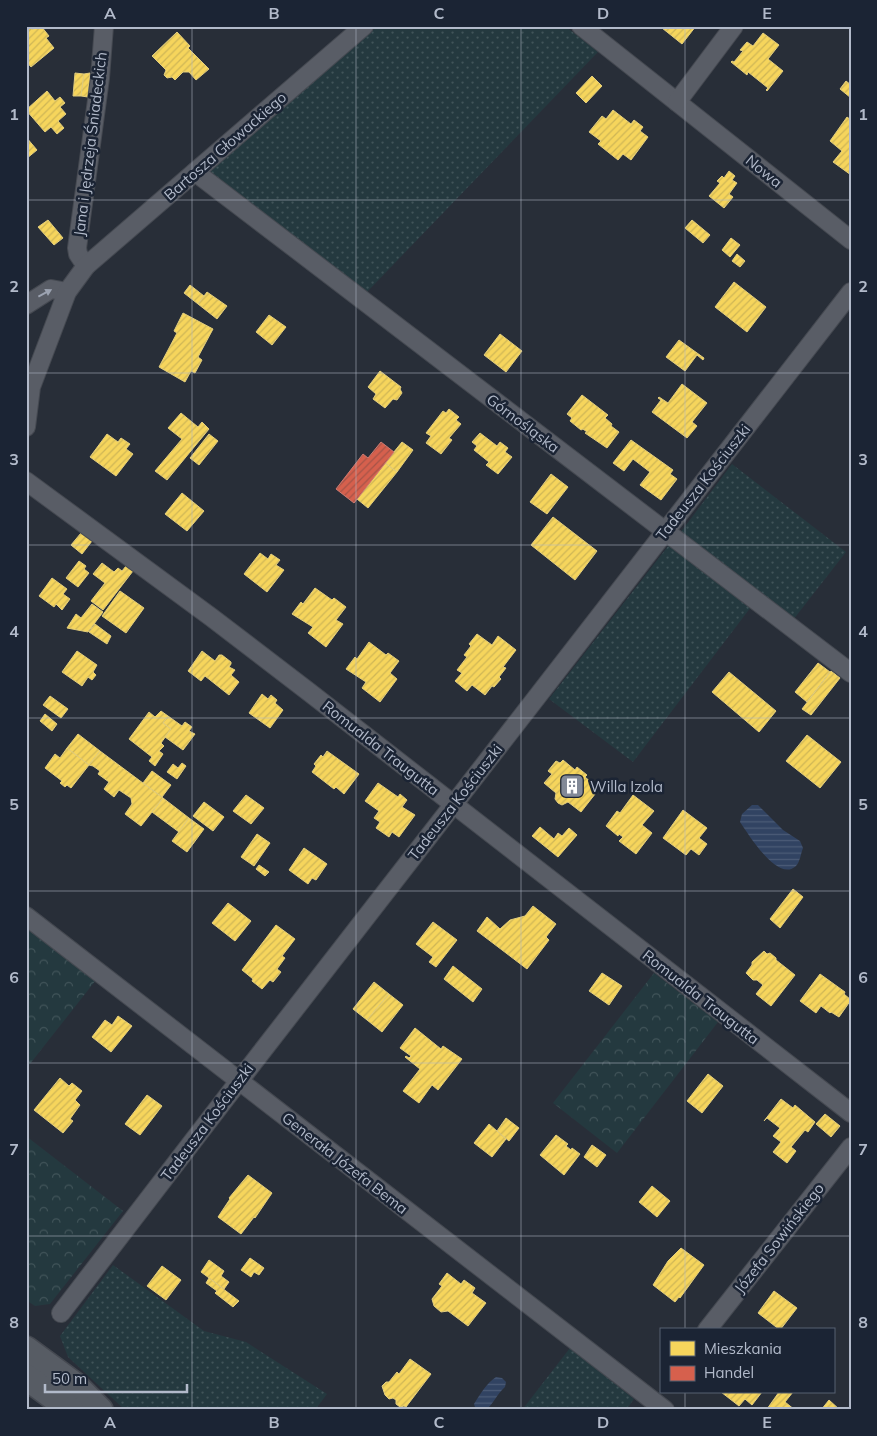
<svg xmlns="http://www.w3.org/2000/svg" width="877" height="1436" font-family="Mulish,sans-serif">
<defs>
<pattern id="grass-dots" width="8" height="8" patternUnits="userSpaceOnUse" patternTransform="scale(1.25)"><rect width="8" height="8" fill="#24393f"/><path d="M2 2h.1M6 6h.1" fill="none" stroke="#415459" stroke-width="1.8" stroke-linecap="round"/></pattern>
<pattern id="forest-crowns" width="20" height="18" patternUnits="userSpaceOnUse" patternTransform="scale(1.25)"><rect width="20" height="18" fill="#24393f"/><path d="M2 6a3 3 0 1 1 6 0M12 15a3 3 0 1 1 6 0" fill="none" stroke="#415459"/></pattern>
<pattern id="water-rules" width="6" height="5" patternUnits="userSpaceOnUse" patternTransform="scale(1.25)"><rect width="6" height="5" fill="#314362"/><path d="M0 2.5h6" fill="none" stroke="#4c5c77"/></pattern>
<pattern id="homes-hatch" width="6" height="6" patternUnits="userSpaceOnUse" patternTransform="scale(1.25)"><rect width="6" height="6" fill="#f6d55c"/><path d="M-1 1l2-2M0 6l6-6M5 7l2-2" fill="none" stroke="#cfb656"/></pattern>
<pattern id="shops-hatch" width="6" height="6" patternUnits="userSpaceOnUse" patternTransform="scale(1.25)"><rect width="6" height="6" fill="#d6604d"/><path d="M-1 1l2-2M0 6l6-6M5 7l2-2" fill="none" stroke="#a65448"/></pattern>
</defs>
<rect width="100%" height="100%" fill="#282e38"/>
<g fill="url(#grass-dots)">
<polygon points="378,26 565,26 598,52 367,292 209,171"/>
<polygon points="732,464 846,552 793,620 680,533"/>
<polygon points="669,545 751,607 633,762 549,699"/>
<polygon points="113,1265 204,1331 246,1342 327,1394 315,1410 125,1410 68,1357 60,1336"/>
<polygon points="570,1348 634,1399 626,1410 522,1410"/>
</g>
<g fill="url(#forest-crowns)">
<polygon points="26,928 96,980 26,1069"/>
<polygon points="654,973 718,1022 617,1153 553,1103"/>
<polygon points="26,1136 123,1211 50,1304 35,1306 26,1300"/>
</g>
<g fill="url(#water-rules)">
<path d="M752,805H758L783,830L800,841L803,848C801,853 800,862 796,866C778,883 749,835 740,822L742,814Z"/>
<path d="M496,1377L502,1378L506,1382L505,1387C497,1394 494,1403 486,1410H476L474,1404C480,1394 487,1383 496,1377Z"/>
</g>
<g fill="url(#homes-hatch)" stroke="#e2cd7d">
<polygon points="30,26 33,30 37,26 41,26 49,36 46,38 54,48 31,67 26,61 26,27"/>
<polygon points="663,26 696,26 682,44 662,28"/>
<polygon points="177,32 190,46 188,48 209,69 196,80 189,72 183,72 175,80 172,77 167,78 164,75 166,70 152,56"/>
<polygon points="763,33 779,45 768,59 783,71 767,91 766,90 768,88 748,72 747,75 731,62 732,61 734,62 743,51 740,50 747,42 753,46"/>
<polygon points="75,73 84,74 81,96 73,96"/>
<polygon points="90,73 88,97 81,96 84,74"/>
<polygon points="592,76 602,86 586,103 576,93"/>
<polygon points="846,81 851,85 851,98 840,89"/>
<polygon points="47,91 55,101 60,97 65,103 60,107 66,114 58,121 64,128 57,134 51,127 45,132 26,110"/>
<polygon points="613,110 631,124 634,120 643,127 640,131 648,137 631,160 623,154 618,160 598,144 601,141 589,132 602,116 606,119"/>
<polygon points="847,117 851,120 851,175 833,162 842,151 830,141"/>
<polygon points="26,137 37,150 26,159"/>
<polygon points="729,171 735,176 732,180 737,183 729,194 733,197 724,208 709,196 720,183 717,181 722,176 724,178"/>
<polygon points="48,220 63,238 54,245 38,227"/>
<polygon points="692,220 710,235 703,243 685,228"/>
<polygon points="731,238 740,245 730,257 722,250"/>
<polygon points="737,254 745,261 740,267 732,261"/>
<polygon points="734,282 766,307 747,332 715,307"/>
<polygon points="190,285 204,296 198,304 184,293"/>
<polygon points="207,292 227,306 217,319 198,304"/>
<polygon points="183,313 213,329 198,357 202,360 195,373 191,371 185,382 159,367 177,333 174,331"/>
<polygon points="269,315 286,327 272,345 256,332"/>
<polygon points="500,334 522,351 506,372 484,355"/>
<polygon points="679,340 704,358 703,360 697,355 685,371 666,357"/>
<polygon points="380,371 401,387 400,389 402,393 397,400 393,399 385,408 373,399 376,394 368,387"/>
<polygon points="682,384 707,403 692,422 697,426 687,438 652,412 661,400 658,398 659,397 668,403"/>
<polygon points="582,395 608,415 605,418 612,424 611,426 619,432 607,448 585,433 587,432 583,429 581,430 570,421 572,418 567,414"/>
<polygon points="449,409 459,417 456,420 461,424 449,438 452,440 441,454 426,443 431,436 426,433 443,411 446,413"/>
<polygon points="181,413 198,427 202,422 209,429 167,480 155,471 182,439 168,428"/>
<polygon points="480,433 497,446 500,442 508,448 505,452 512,457 498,474 486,465 489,462 474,450 477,446 472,442"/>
<polygon points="107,434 118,442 121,438 130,444 126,449 133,454 116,476 90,457"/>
<polygon points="209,434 218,441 199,465 190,458"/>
<polygon points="631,440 673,470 670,474 677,479 661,500 640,485 650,472 633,459 624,471 613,463"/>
<polygon points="402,442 413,450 397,472 385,463"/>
<polygon points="385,463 397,472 368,508 357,499"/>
<polygon points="551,474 568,487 547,514 530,502"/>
<polygon points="182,493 204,511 187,531 165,514"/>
<polygon points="553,517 597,551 575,580 531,545"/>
<polygon points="81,533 92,541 82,554 71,545"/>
<polygon points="260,553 268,559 271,554 280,560 276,565 284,570 267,592 244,574"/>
<polygon points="79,561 86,566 84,569 89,573 78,587 66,578"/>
<polygon points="102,563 114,572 118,568 122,571 126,566 133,571 103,610 91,601 105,583 93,574"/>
<polygon points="52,578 67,589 63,594 70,599 62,610 56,604 54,607 39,596"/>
<polygon points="315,588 332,600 334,598 346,607 336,620 343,624 326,647 308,633 313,627 292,614 301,602 303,604"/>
<polygon points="120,591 144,608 126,633 102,616"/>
<polygon points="92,604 103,612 88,632 67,628 76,614 81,618"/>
<polygon points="95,624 111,636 107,644 89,632"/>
<polygon points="477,634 492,645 498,636 516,650 503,667 506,668 499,677 501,679 494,687 492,686 485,695 472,685 467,691 455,681 462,673 457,670 467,657 464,655 471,646 469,644"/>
<polygon points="369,642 386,655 388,653 399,661 390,673 397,679 380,702 362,688 366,682 346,669 355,657 357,659"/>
<polygon points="77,651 97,665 93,672 96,675 92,680 88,677 82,686 62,672"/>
<polygon points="202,651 215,661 219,655 222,655 231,662 231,664 229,667 235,670 231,675 239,682 229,695 205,676 201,681 188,671"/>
<polygon points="818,663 830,672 807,702 795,692"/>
<polygon points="831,671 840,678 811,715 802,709"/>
<polygon points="729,672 776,711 759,732 712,692"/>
<polygon points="262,694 268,699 271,695 277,700 275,703 283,710 270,728 249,713"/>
<polygon points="50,696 68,709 61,718 43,705"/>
<polygon points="161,711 168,716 163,723 171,729 161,743 164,746 159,751 163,754 155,766 149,761 152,757 129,739 149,712 155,717"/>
<polygon points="45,714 57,724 52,731 40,721"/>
<polygon points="168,716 182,726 185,722 192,727 189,731 195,734 183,750 165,737 171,729 163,723"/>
<polygon points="78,734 100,751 89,765 67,748"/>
<polygon points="807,735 841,762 820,788 786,761"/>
<polygon points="67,748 89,765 71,788 67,785 65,787 60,783 62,781 45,768 55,754 60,758"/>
<polygon points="100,751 163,798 141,826 125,814 132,804 131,798 119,790 114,797 104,789 109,782 98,774 100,771 93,766 89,765"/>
<polygon points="327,751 359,774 344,794 336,787 334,789 312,772 316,766 314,764 321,755 323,757"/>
<polygon points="563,760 575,770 577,767 587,775 585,777 599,789 581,812 568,802 562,805 558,803 555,799 556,793 544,783 552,774 548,771 556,761 560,763"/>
<polygon points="182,763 186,766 177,779 167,772 173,764 178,768"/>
<polygon points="152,771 171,785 162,797 143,783"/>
<polygon points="378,783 398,797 400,794 407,800 402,807 415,815 399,837 392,832 389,837 376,828 380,822 374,818 379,811 365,801"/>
<polygon points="246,795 264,808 251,824 233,811"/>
<polygon points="633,795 654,811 642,825 652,833 636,854 619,841 623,837 619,834 618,836 606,826 617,811 620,813"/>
<polygon points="163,798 189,818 179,832 152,812"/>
<polygon points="204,802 224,817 213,831 193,816"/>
<polygon points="683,810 707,828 699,838 707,844 699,855 691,849 686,855 663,838"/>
<polygon points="189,818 204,829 187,852 172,841"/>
<polygon points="540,827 554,839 558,833 562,836 569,828 577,835 558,857 532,836"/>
<polygon points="257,834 270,843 254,866 241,857"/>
<polygon points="304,848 327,864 316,880 312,878 308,884 289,870"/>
<polygon points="259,865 269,872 265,876 256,869"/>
<polygon points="793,889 803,897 780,928 770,919"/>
<polygon points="228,903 251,921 235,941 212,923"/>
<polygon points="533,906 556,924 546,937 549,940 527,969 477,931 487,917 500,929 510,920 525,916"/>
<polygon points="433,922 457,940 436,967 429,962 433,957 416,944"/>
<polygon points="276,925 295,939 282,956 285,958 277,969 281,972 273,982 270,980 262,989 252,981 253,979 242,970"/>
<polygon points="764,951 767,954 770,953 776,958 776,960 795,975 771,1006 756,994 763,985 757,980 753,980 746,973 752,965 752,962"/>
<polygon points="453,966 482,989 473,1002 444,979"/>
<polygon points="602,973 622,986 609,1005 589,991"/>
<polygon points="820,974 845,992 844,994 851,1000 839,1017 831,1012 830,1013 821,1006 816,1013 800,1001"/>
<polygon points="374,982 389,994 367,1020 353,1009"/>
<polygon points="389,994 403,1005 382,1032 367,1020"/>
<polygon points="118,1016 132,1026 111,1052 92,1037 105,1020 112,1025"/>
<polygon points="415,1028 441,1049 443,1046 462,1059 438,1090 432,1085 419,1103 403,1091 420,1069 405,1057 406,1056 409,1058 411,1056 400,1048"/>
<polygon points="708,1074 723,1086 702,1113 687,1101"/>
<polygon points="60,1078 69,1086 72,1083 82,1091 75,1100 80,1105 70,1119 73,1121 63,1133 34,1110"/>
<polygon points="147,1095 162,1106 140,1135 125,1124"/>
<polygon points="781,1099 793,1108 795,1105 815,1122 808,1132 805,1130 791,1147 796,1151 787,1163 773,1152 781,1142 773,1136 780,1128 767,1118 764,1121"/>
<polygon points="825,1114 840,1126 831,1137 816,1124"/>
<polygon points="506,1118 519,1128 509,1141 497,1131"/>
<polygon points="489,1124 506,1139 492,1157 474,1143"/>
<polygon points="556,1135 568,1144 566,1146 571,1150 572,1148 580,1154 564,1175 540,1155"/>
<polygon points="592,1145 606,1155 597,1167 584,1157"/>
<polygon points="248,1175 272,1193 255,1218 254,1217 241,1234 218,1217 230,1199 229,1198"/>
<polygon points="652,1186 670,1201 657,1217 639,1202"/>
<polygon points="681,1248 704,1265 680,1298 679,1297 675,1302 653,1285 668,1261"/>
<polygon points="250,1258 264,1268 259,1275 254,1272 251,1277 241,1270"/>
<polygon points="209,1260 224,1271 221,1276 229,1282 224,1289 201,1272"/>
<polygon points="162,1266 181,1280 166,1300 147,1286"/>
<polygon points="447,1273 461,1284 464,1280 475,1288 472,1293 486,1303 468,1326 448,1311 441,1312 434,1306 432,1299 442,1286 439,1284"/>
<polygon points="209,1278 239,1301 233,1307 215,1293 217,1291 206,1283"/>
<polygon points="774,1291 797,1308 780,1330 758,1313"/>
<polygon points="410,1359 431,1374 406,1407 404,1406 400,1407 396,1404 396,1400 393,1398 389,1399 385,1395 382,1386 386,1382 389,1382 397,1372 399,1374"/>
<polygon points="721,1392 762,1392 752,1405 745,1399 739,1406"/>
<polygon points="779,1392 793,1392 785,1402 795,1410 767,1409"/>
<polygon points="829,1400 840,1410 821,1410"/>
</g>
<polygon fill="url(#shops-hatch)" stroke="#cb7b72" points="381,442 394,452 354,503 336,489 363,454 368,458"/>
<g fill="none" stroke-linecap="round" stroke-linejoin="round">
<g stroke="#454951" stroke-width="20">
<g id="street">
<polyline points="581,26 851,240"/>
<polyline points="677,102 734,26"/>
<polyline points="195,172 851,673"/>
<polyline points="86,266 78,254 77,248 100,78 104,26"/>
<polyline points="26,305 51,289 67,292"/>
<polyline points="26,427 31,387 67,292 86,266 364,26"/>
<polyline points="26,481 211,617 309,692 851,1113"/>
<polyline points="26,916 665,1410"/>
<polyline points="61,1313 239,1081 851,292"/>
<polyline points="707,1330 851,1147"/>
</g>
</g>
<g stroke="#454951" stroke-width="28">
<g id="secondary">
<polyline points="26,1349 75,1385 100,1410"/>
<polyline points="26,1377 71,1410"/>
</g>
</g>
<use href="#street" stroke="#595d66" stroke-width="18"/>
<use href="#secondary" stroke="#575c64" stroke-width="25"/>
</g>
<defs><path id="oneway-solid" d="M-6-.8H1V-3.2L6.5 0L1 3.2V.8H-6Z" transform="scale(1.25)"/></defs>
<use fill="#9ca3b1" href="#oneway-solid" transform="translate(45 293) rotate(-28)"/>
<path fill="none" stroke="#b2baca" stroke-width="1" stroke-opacity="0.55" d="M192,26V1410M356,26V1410M521,26V1410M685,26V1330M26,200H851M26,373H851M26,545H851M26,718H851M26,891H851M26,1063H851M26,1236H851M685,1392V1410"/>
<defs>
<g id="building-square" transform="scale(1.25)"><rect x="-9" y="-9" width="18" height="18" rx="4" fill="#828997" stroke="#1b2434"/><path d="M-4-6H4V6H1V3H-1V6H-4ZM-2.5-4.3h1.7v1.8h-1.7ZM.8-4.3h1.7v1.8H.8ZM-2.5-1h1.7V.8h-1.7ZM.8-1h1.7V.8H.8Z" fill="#fff"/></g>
</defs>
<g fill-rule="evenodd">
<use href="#building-square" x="572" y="786"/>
</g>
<g text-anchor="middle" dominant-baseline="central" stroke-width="5" stroke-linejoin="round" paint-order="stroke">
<g font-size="15" fill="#b2baca" stroke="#1b2434">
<text transform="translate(90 144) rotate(-83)">Jana i Jędrzeja Śniadeckich</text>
<text transform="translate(225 146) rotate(-41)">Bartosza Głowackiego</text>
<text transform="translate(764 171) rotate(39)">Nowa</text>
<text transform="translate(523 423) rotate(37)">Górnośląska</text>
<text transform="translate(703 482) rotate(-52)">Tadeusza Kościuszki</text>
<text transform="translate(381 748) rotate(38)">Romualda Traugutta</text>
<text transform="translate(455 802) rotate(-52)">Tadeusza Kościuszki</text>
<text transform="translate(701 997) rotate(38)">Romualda Traugutta</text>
<text transform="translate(207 1122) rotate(-53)">Tadeusza Kościuszki</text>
<text transform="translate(345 1163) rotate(38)">Generała Józefa Bema</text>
<text transform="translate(779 1238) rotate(-52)">Józefa Sowińskiego</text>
</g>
<g font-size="15" fill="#b2baca" stroke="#1b2434" text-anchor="start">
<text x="590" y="786">Willa Izola</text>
</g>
</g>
<rect width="877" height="1436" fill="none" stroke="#1b2434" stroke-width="55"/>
<rect x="660" y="1328" width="175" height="65" fill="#1b2434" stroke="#576070"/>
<rect x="670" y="1341" width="25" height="15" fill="#f6d55c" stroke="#576070"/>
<text x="704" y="1354" font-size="15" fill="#b2baca">Mieszkania</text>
<rect x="670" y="1366" width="25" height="15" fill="#d6604d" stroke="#576070"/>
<text x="704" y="1378" font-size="15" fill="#b2baca">Handel</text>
<path d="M45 1384v8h142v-8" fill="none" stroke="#b2baca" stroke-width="2.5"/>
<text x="52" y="1384" font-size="15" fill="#b2baca" stroke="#1b2434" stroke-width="4" paint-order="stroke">50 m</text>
<rect x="28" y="28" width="822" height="1380" fill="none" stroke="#b2baca" stroke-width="2"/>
<g font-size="16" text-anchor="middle" font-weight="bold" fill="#b2baca">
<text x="110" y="19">A</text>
<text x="274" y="19">B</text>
<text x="439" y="19">C</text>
<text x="603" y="19">D</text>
<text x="767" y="19">E</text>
<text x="14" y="120">1</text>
<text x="863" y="120">1</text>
<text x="14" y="292">2</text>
<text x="863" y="292">2</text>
<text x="14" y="465">3</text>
<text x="863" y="465">3</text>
<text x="14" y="637">4</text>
<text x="863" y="637">4</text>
<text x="14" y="810">5</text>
<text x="863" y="810">5</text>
<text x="14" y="983">6</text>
<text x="863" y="983">6</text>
<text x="14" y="1155">7</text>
<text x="863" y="1155">7</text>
<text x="14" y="1328">8</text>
<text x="863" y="1328">8</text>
<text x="110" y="1428">A</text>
<text x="274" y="1428">B</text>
<text x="439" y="1428">C</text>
<text x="603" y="1428">D</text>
<text x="767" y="1428">E</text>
</g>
</svg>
